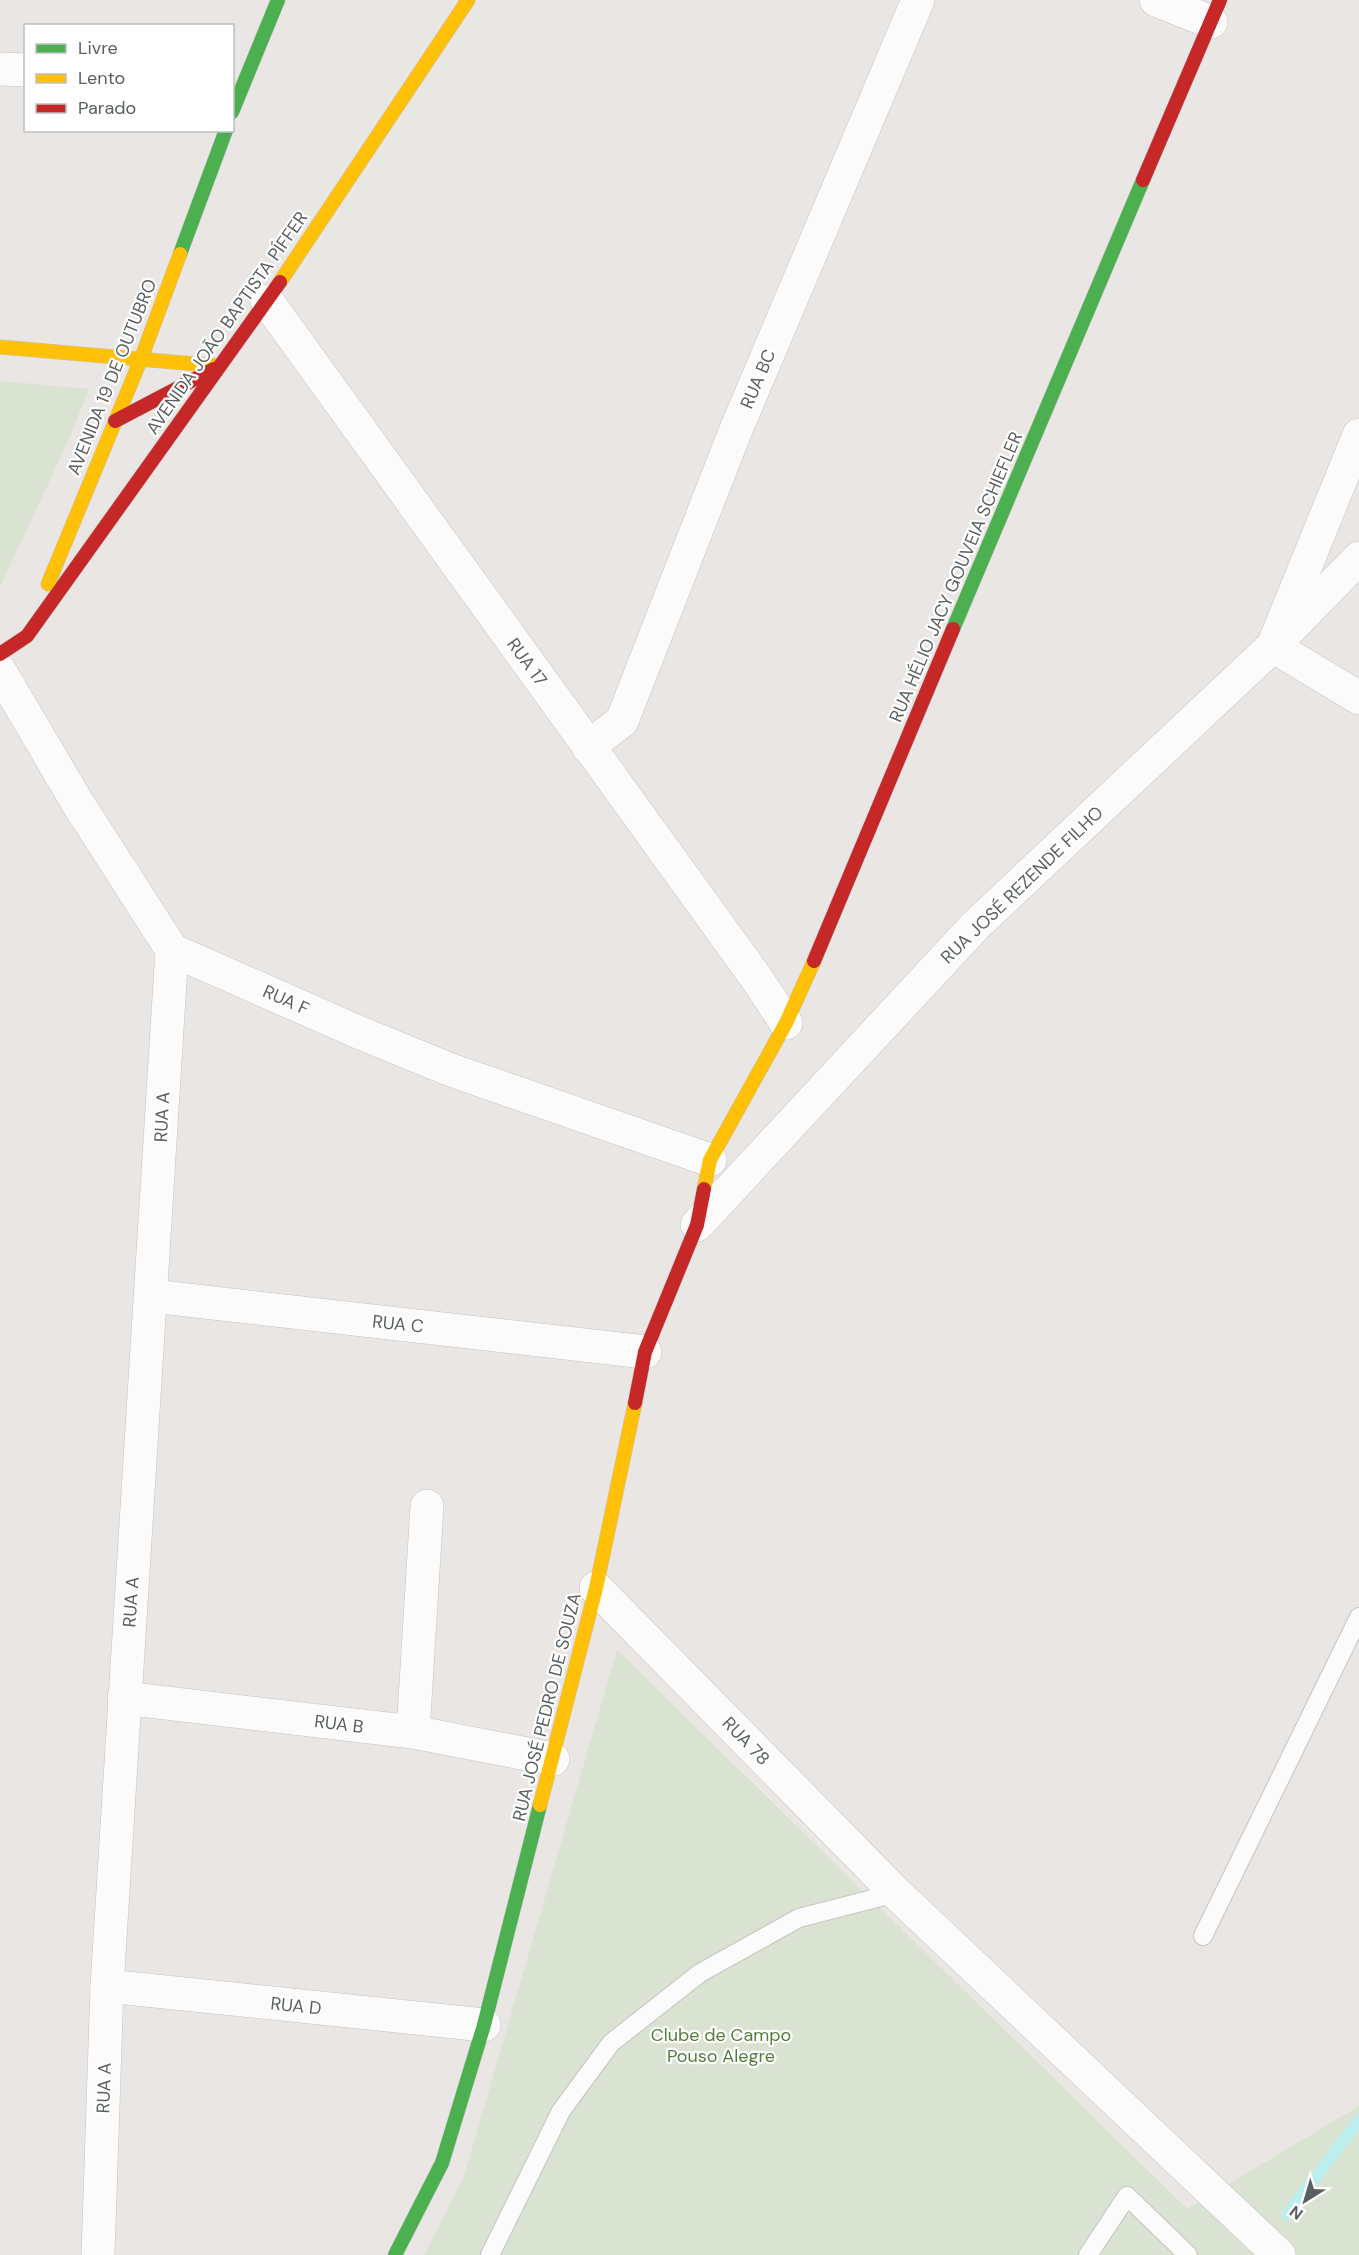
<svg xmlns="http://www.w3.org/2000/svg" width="1359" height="2255" font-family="'DM Sans',sans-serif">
<rect width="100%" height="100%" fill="#e9e6e4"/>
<g fill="#dae3d1">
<polygon points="0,381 89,389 69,439 0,587"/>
<polygon points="617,1650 1187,2209 1359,2106 1359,2255 424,2255 464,2176"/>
</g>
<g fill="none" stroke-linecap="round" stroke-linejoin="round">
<polyline stroke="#bceeef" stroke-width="12" points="1287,2215 1359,2120"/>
<g stroke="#c5c5c4" stroke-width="20">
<g id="lane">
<polyline points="1203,1936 1359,1617"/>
<polyline points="490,2255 561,2111 611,2043 700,1973 799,1918 896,1893"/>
<polyline points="1088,2255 1127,2196 1188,2255"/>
</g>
</g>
<g stroke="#c5c5c4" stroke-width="34">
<g id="street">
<polyline points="1156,0 1211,22"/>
<polyline points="0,69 26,70"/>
<polyline points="267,301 757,979 786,1023"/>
<polyline points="1359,435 1273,646 1359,698"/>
<polyline points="0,671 77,802 172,950 358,1032 451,1070 710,1160"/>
<polyline points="588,747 622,721 735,432 918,0"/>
<polyline points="697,1225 976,925 1273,646 1359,558"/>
<polyline points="152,1296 645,1352"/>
<polyline points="596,1588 896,1893 1279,2255"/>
<polyline points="124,1698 413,1732 553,1759"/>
<polyline points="413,1732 427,1506"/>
<polyline points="107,1986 484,2025"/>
<polyline points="98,2255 107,1986 172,950"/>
</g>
</g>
<g stroke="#c5c4c4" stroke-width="15">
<g id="fast">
<polyline points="232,112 278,0"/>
<polyline points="180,254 226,130"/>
<polyline points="953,629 1143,180"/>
<polyline points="395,2255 442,2163 484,2025 540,1805"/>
</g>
</g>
<g stroke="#c5c4c4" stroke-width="15">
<g id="slow">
<polyline points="280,282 468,0"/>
<polyline points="0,347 219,366"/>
<polyline points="48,584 141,359 180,254"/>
<polyline points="704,1189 710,1160 786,1023 814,961"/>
<polyline points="540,1805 596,1588 635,1403"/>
</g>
</g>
<g stroke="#c5c4c4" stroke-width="15">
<g id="jam">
<polyline points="1143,180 1220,0"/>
<polyline points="115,421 214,369"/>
<polyline points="0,654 27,636 280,282"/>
<polyline points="814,961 953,629"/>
<polyline points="635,1403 645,1352 697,1225 704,1189"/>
</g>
</g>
<use href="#lane" stroke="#fcfbfb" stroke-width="18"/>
<use href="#street" stroke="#fcfbfb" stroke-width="33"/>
<use href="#fast" stroke="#4caf50" stroke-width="14"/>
<use href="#slow" stroke="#ffc107" stroke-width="14"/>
<use href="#jam" stroke="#c62828" stroke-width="14"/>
</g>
<g text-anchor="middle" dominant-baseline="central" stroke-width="4.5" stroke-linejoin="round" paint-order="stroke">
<g font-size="18" fill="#5a6061" stroke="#fff">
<text transform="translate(227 323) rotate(-55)">AVENIDA JOÃO BAPTISTA PÍFFER</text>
<text transform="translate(112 377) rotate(-68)">AVENIDA 19 DE OUTUBRO</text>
<text transform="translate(758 379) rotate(-67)">RUA BC</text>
<text transform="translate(956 577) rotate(-67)">RUA HÉLIO JACY GOUVEIA SCHIEFLER</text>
<text transform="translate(527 662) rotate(54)">RUA 17</text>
<text transform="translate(1022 885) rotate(-44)">RUA JOSÉ REZENDE FILHO</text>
<text transform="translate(286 1000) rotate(24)">RUA F</text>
<text transform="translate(162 1117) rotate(-87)">RUA A</text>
<text transform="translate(398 1324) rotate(6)">RUA C</text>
<text transform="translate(131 1602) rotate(-86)">RUA A</text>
<text transform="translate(547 1707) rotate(-76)">RUA JOSÉ PEDRO DE SOUZA</text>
<text transform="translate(339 1724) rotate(7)">RUA B</text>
<text transform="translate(746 1741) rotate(46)">RUA 78</text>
<text transform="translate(296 2006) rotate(6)">RUA D</text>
<text transform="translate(104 2088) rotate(-88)">RUA A</text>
</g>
<g font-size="18" fill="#547c3d" stroke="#fff">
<text x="721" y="2035">Clube de Campo<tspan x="721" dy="21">Pouso Alegre</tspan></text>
</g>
</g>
<rect x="24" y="24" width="210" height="108" fill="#ffffff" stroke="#bdbfc0" stroke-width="1.5"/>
<rect x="36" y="44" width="30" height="9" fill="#4caf50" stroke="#bdbfc0" stroke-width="1.5"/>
<text x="78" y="54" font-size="18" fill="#5a6061">Livre</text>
<rect x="36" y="74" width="30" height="9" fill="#ffc107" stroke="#bdbfc0" stroke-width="1.5"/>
<text x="78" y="84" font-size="18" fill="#5a6061">Lento</text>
<rect x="36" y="104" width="30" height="9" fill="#c62828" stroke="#bdbfc0" stroke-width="1.5"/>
<text x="78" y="114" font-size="18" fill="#5a6061">Parado</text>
<g transform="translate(1305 2201) rotate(217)" stroke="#ffffff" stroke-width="4.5" paint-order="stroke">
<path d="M0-4.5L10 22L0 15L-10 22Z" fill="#5a6061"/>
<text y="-9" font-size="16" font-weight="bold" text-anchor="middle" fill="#5a6061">N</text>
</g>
</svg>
